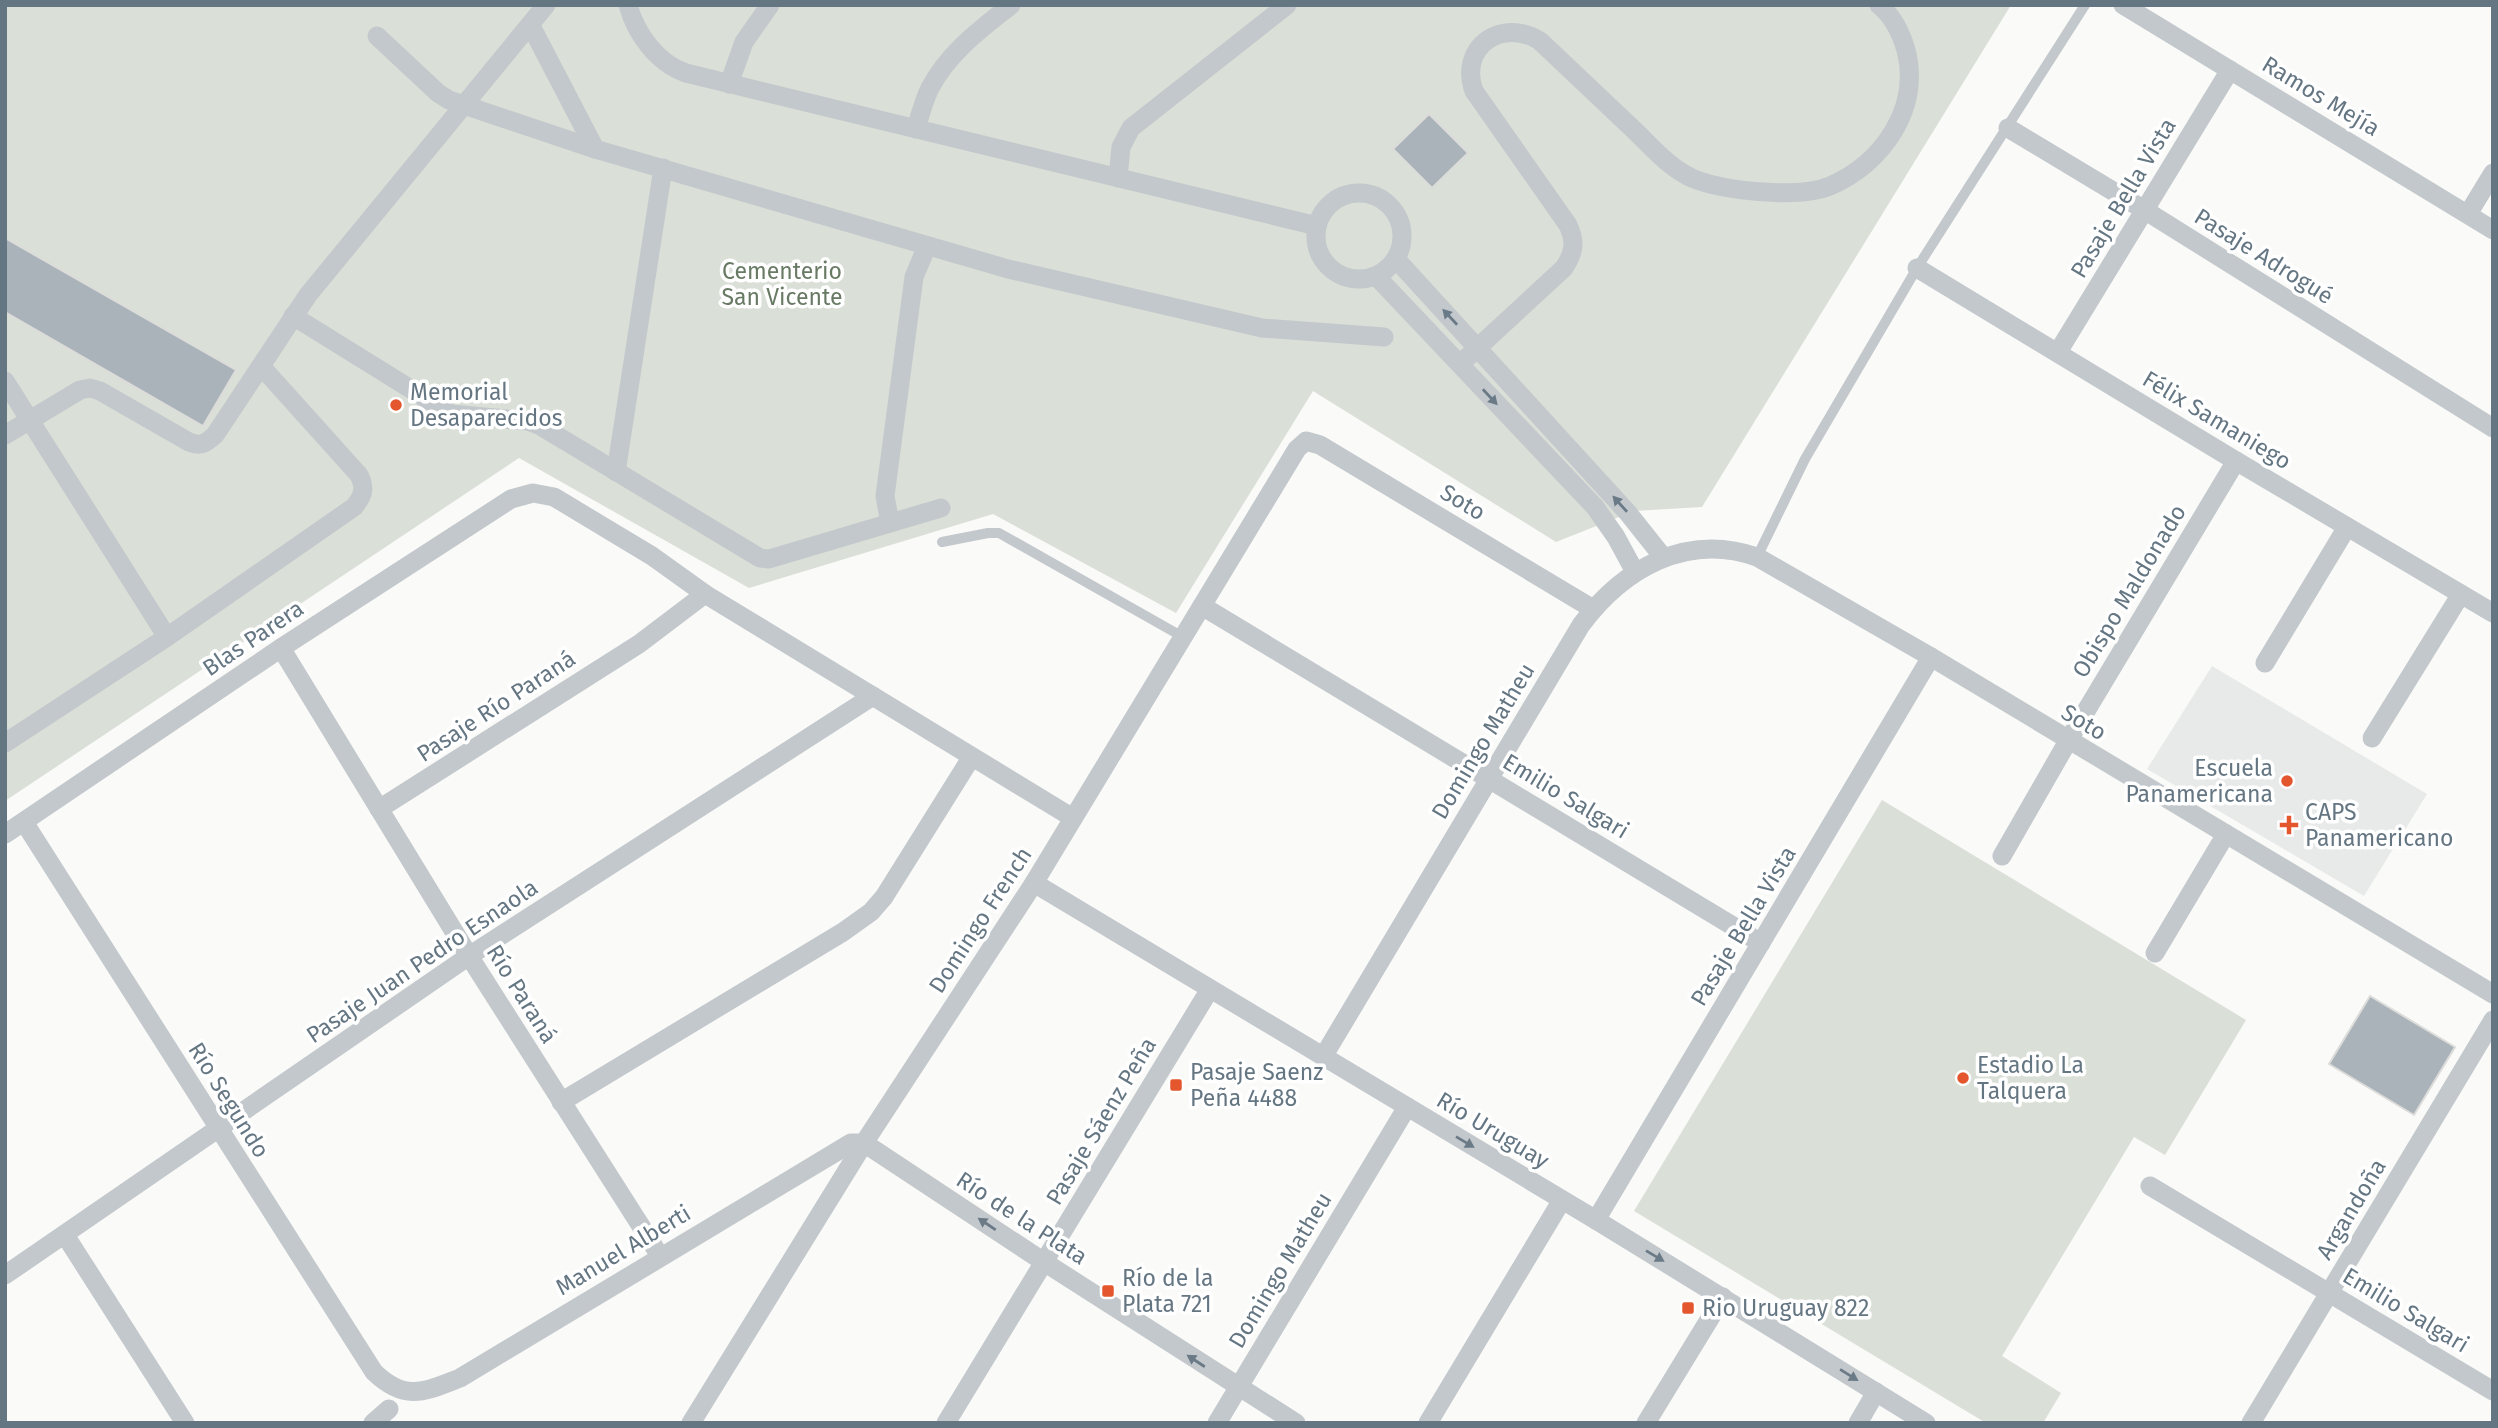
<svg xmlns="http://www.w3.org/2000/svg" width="2498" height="1428" font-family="'Fira Sans',sans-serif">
<rect width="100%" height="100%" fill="#fafaf8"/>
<polygon fill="#e8e9e9" points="2212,666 2427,794 2364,896 2147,769"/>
<g fill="#dadfd7">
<polygon points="5,5 2011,5 1702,507 1634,511 1556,542 1313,391 1176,613 993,514 749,588 519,458 5,801"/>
<polygon points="1882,800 2246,1020 2165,1155 2134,1137 2002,1356 2061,1393 2043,1423 1986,1423 1634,1211"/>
</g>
<g fill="#aab3b9" stroke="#dcdcda" stroke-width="2">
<polygon points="1429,114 1468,153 1432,188 1393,149"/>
<polygon points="5,238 236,370 203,426 5,312"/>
<polygon points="2370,996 2455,1047 2414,1115 2329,1064"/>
</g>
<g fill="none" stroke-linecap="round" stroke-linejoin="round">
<g stroke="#c3c8cc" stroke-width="10">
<polyline points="942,542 988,533 999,533 1183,637"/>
<polyline points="1757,557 1805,459 1917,268 2085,5"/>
</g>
<g stroke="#c3c8cc" stroke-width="19">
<path d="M628,5C636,34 657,63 686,73L1317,226"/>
<polyline points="2123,5 2493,230"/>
<polyline points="531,26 595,149 1008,269 1262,328 1384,337"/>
<polyline points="377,36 438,93 449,100 595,149"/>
<polyline points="729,84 744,42 770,5"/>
<polyline points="2008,128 2146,211 2493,428"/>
<path d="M916,129C920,115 924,100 930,88C949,52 981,29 1011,5"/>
<polyline points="1118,178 1121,147 1131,128 1287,5"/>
<circle cx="1359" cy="236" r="43"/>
<polyline points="2468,214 2493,173"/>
<polyline points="1396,259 1628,513 1663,557"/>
<polyline points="1917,268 2236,461 2493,613"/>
<polyline points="1376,276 1595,507 1616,537 1635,572"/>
<polyline points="293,316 451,414 528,421 539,425 760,558 769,559 941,508"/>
<polyline points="2058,352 2230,70"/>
<path d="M1460,364L1564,268C1574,253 1576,242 1568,225L1474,91C1458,47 1502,17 1540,41C1571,70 1602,100 1633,129C1651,146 1670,169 1694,179C1725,191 1799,199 1830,186C1883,163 1921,108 1906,50C1901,33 1893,16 1879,5"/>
<polyline points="5,381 167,637"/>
<path d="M5,435L80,390L90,388L100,391L189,442C201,447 206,443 215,435L308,295L546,5"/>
<polyline points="616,472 663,168"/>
<polyline points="890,523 885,496 914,277 927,246"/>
<polyline points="1202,606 1761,943"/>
<polyline points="281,648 469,956 660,1256"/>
<polyline points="2265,663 2347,527"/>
<polyline points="2372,738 2461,594"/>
<path d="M5,743L167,637L354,507C363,496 366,489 359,475L261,366"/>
<polyline points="379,809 639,644 705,594"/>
<path d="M24,822L374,1372C405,1402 424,1392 460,1378L851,1143H864L1044,1262L1296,1423"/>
<polyline points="5,834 281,648 511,499 533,493 554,497 652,556 705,594 1073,818"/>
<polyline points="2002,856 2068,741 2236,461"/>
<polyline points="1034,883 1596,1220 1926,1423"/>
<polyline points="2155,953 2226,834"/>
<path d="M1323,1057L1581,625C1623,569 1686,532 1757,557L1931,657L2493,994"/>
<polyline points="561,1102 843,932 871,912 884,897 971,758"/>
<polyline points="2150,1186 2493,1391"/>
<polyline points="1596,1220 1931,657"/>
<polyline points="65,1235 185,1423"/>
<polyline points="5,1275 469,956 873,696"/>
<polyline points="373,1423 389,1409"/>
<polyline points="691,1423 864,1143 1034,883 1297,449 1306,441 1320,445 1593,609"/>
<polyline points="946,1423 1210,989"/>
<polyline points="1217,1423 1407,1107"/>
<polyline points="1428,1423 1562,1200"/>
<polyline points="1646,1423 1723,1297"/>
<polyline points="1858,1423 1876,1392"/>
<polyline points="2251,1423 2493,1020"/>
</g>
</g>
<defs><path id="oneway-solid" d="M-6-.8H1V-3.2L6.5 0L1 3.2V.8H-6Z" transform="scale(1.75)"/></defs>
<g fill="#6a7a87">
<use href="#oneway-solid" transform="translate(1450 317) rotate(-133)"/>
<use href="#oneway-solid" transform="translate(1490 397) rotate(47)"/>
<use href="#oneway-solid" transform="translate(1620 504) rotate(-132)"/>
<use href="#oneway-solid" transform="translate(1465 1142) rotate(31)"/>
<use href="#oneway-solid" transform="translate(987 1224) rotate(-146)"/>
<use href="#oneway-solid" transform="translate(1655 1256) rotate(31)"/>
<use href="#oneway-solid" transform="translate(1196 1361) rotate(-147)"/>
<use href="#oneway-solid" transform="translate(1849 1375) rotate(32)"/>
</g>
<g fill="#e4572e" stroke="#fff" stroke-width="2.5">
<circle cx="396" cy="405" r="7"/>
<circle cx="2287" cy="781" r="7"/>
<path d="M2285.5 814.5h7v7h7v7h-7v7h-7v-7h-7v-7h7z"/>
<circle cx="1963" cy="1078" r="7"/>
<rect x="1169" y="1078" width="14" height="14" rx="3.5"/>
<rect x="1101" y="1284" width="14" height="14" rx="3.5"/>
<rect x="1681" y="1301" width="14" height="14" rx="3.5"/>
</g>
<g text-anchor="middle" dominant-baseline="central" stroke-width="7" stroke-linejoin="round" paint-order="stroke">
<g font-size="23" fill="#657683" stroke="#fff">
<text transform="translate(2321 96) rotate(31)">Ramos Mejía</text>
<text transform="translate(2123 198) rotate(-59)">Pasaje Bella Vista</text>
<text transform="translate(2264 256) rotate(32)">Pasaje Adrogué</text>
<text transform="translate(2217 420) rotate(31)">Félix Samaniego</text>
<text transform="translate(1463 502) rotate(31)">Soto</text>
<text transform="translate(2129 591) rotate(-59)">Obispo Maldonado</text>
<text transform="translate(253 638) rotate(-34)">Blas Parera</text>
<text transform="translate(496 706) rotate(-33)">Pasaje Río Paraná</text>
<text transform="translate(2084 722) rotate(31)">Soto</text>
<text transform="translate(1483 741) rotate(-59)">Domingo Matheu</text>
<text transform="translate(1566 796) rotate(31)">Emilio Salgari</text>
<text transform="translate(980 920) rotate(-57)">Domingo French</text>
<text transform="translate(1743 926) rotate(-59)">Pasaje Bella Vista</text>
<text transform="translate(422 961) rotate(-34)">Pasaje Juan Pedro Esnaola</text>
<text transform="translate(522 994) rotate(58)">Río Paraná</text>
<text transform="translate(229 1100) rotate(58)">Río Segundo</text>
<text transform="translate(1101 1121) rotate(-59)">Pasaje Sáenz Peña</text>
<text transform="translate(1493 1130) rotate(31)">Río Uruguay</text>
<text transform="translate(2351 1209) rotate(-59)">Argandoña</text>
<text transform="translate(1022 1218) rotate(33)">Río de la Plata</text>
<text transform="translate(623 1250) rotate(-31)">Manuel Alberti</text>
<text transform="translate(1280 1270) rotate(-59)">Domingo Matheu</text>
<text transform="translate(2406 1310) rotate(31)">Emilio Salgari</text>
</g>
<g font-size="23" fill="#687a64" stroke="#fff">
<text x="782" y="271">Cementerio<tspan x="782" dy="26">San Vicente</tspan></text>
</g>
<g font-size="23" fill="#657683" stroke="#fff" text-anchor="start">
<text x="410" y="392">Memorial<tspan x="410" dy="26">Desaparecidos</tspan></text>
<text x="2273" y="768" text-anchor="end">Escuela<tspan x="2273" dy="26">Panamericana</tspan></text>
<text x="2305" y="812">CAPS<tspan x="2305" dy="26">Panamericano</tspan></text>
<text x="1977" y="1065">Estadio La<tspan x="1977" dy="26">Talquera</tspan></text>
<text x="1190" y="1072">Pasaje Saenz<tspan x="1190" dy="26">Peña 4488</tspan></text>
<text x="1122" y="1278">Río de la<tspan x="1122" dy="26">Plata 721</tspan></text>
<text x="1702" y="1308">Rio Uruguay 822</text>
</g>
</g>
<rect width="2498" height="1428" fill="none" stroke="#657683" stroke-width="14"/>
</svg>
